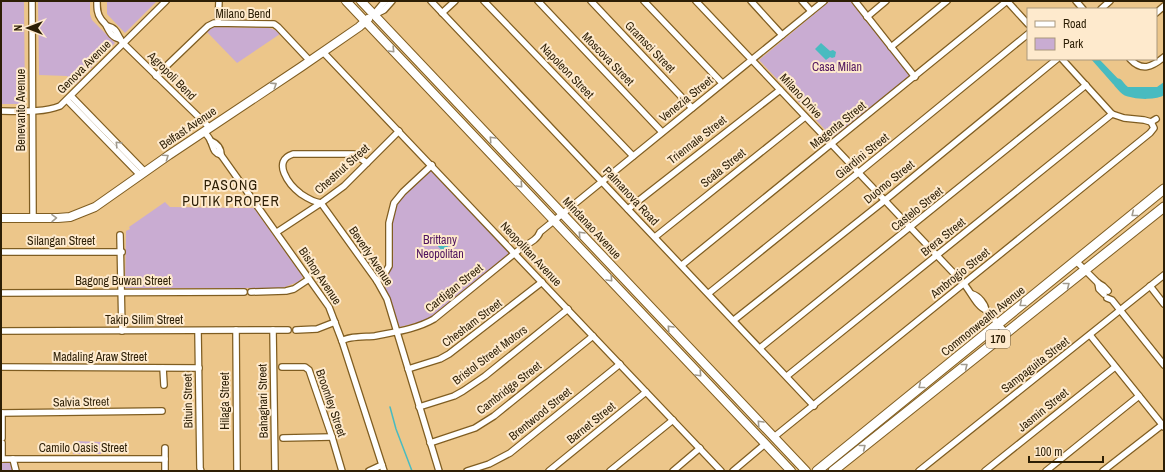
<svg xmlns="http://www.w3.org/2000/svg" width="1165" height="472" font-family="'Archivo Narrow',sans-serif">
<rect width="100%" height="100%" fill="#ecc68a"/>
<g fill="#c9acd2">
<polygon points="1,1 24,1 25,104 1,104"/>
<polygon points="38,1 90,1 90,14 92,20 115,43 76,84 67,76 39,75"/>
<polygon points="107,1 157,1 125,33 107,14"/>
<polygon points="830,1 850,1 911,76 833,138 759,60"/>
<polygon points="213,27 269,28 275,30 280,34 237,63 207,32 210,28"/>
<path d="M429,171H433L511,253L432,317L423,321L400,327L382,280C385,277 388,274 390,270C399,252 385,224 397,204C404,191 419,181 429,171Z"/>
<polygon points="165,202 170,207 254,208 303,277 298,282 282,288 125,288 126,231 130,229 129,227"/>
<polygon points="74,441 102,442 101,454 73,454"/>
<polygon points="1,460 11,460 14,471 1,471"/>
</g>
<g fill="#48bbc0">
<polygon points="821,43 830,51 833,50 836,52 835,57 832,58 830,57 826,60 815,49"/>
<polygon points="1091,59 1099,59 1126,87 1157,87 1164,82 1164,90 1151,95 1125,91 1113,84"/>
<polygon points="440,238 451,250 446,255 435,243"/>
</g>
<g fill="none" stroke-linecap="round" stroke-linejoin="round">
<polyline stroke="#48bbc0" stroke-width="1.5" points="390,407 396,429 412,471"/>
<path stroke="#48bbc0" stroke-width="9" d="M1118,83C1121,86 1124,91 1128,92C1138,95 1156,96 1164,90"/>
<g stroke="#7f5d21" stroke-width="8">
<g id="minor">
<polyline points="32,1 33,218"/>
<path d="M97,1C97,8 97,14 101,19C103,22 106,24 107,27C110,33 112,37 120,39"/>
<polyline points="431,1 814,406"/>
<polyline points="484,1 633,156"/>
<polyline points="538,1 662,132"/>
<polyline points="591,1 692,108"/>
<polyline points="644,1 722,83"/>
<path d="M696,1L964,284C971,292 977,307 986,310L1006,333"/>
<polyline points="751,1 782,35"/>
<polyline points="802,1 811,11"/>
<polyline points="855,1 915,77"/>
<polyline points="1007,1 1028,24"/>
<polyline points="1076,1 1083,9"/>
<polyline points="1101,9 1110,1"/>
<polyline points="375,13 385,1"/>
<polyline points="442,13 455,1"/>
<polyline points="1156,13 1164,6"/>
<polyline points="374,15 384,10 392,1"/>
<polyline points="867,17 886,1"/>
<polyline points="218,23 219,1"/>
<path d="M107,26C119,29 116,35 123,43L210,128"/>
<polyline points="891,47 947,1"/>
<polyline points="323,52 721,471"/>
<polyline points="1062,59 1112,114 1124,118 1144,120 1151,122 1156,119"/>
<path d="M1130,59C1142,72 1152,67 1164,57"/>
<polyline points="156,76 208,26 214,23 274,24 278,27 310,61"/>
<polyline points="71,96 145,172"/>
<polyline points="67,100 140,175"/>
<path d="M1,111C20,111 42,113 60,106L166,1"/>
<path d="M204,132C206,134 209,137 210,140C214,147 212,152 221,155L329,307L342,341L384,471"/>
<path d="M211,141C218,144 221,149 221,155"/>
<path d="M367,163L354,154H293C271,161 289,185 301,194C307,198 314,202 321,203L377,281L387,299L439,471"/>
<polyline points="628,209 780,90"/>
<polyline points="277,232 321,203 344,186 399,131"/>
<polyline points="120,235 122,331"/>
<polyline points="655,237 805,117"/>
<polyline points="1,252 122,252"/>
<polyline points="1076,261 1098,283 1103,286 1108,291"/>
<polyline points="682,265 1007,1"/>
<polyline points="377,281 385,273 389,266 389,223 394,203 403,192 432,165"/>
<polyline points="1098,283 1099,289 1104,294"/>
<polyline points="1150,286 1164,304"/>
<polyline points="251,292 286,291 294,289 309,279"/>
<polyline points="1,293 244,292"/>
<polyline points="709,293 858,173 1028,34"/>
<path d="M972,294C979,296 985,304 986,310"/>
<polyline points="1107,298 1112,300 1164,365"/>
<polyline points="734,320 884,201 1057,59"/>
<polyline points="236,330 237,471"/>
<polyline points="273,330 275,471"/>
<polyline points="296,330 317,329 335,322"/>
<polyline points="1,331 288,330"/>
<polyline points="198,331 200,468 201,471"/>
<polyline points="1090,335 1164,427"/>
<path d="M342,341C348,336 366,337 375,336C395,332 417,329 434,319L525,245C531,243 538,238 540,232L824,1"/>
<polyline points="760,348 1086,85"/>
<polyline points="1,367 199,368"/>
<polyline points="282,367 305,367 309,370 332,437 342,471"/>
<polyline points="163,368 164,385"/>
<polyline points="408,369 440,359 449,354 542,282"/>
<polyline points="787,376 1112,114"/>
<polyline points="419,407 454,396 463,391 485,376 568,309"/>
<polyline points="1,413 162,411"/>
<polyline points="2,413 2,438"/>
<polyline points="774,437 1150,133 1154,128 1151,122"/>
<polyline points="283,438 332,437"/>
<polyline points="2,443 2,459"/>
<polyline points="430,443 475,428 494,416 593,336"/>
<polyline points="165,448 165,471"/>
<polyline points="1,459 165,459"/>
<polyline points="13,459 16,471"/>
<polyline points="369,471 382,465"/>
<polyline points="467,471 489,464 510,453 620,364"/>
<polyline points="549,471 646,392"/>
<polyline points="610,471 673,420"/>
<polyline points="673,471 700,448"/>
<polyline points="733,471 765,444"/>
<polyline points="919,471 1164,275"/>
<polyline points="985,471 1115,367"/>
<polyline points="1046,471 1139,396"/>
<polyline points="1103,471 1162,425"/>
</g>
</g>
<g stroke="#7f5d21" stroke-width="10">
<g id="secondary">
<polyline points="346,1 791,471"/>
<polyline points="361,1 806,471"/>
<polyline points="1,218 58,218 70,217 95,207 169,155 301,67 359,27 368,19"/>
</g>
</g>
<g stroke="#7f5d21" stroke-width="11">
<g id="primary">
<polyline points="817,471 1164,189"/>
<polyline points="833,471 1164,207"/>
</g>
</g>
<use href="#minor" stroke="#fff" stroke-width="5.5"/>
<use href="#secondary" stroke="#fff" stroke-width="8"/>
<use href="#primary" stroke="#fff" stroke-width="9"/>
</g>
<defs><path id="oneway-chevron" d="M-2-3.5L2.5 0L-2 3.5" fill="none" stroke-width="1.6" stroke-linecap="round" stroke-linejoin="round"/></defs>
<g stroke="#a09a8e">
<use href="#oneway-chevron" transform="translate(392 50) rotate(46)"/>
<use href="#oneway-chevron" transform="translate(274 85) rotate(-33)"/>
<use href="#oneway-chevron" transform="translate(492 139) rotate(-133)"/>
<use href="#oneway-chevron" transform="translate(118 144) rotate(-134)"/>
<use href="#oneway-chevron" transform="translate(166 157) rotate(-35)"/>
<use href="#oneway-chevron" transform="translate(520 185) rotate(47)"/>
<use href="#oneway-chevron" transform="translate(1134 214) rotate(141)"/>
<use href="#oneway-chevron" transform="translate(54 218) rotate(-1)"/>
<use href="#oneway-chevron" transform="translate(581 234) rotate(-133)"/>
<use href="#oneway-chevron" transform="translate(610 279) rotate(47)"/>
<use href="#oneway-chevron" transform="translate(1067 285) rotate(-38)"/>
<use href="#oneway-chevron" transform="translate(1022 304) rotate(141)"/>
<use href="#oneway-chevron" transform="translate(670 328) rotate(-133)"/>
<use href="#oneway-chevron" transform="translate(965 366) rotate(-38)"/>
<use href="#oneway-chevron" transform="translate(699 374) rotate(47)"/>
<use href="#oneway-chevron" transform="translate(921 386) rotate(141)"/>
<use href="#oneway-chevron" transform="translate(760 423) rotate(-133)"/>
<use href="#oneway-chevron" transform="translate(863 447) rotate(-38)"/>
</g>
<g text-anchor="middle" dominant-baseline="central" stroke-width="4" stroke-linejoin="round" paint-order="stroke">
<rect fill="#feeacd" stroke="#6b5b41" stroke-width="1" x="986" y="330" width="24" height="18" rx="3"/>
<g font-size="11" font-weight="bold" fill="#2c1e05">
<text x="998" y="339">170</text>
</g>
<g font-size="12" fill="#2c1e05" stroke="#feeacd">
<text x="243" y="14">Milano Bend</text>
<text transform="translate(650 47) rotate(46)">Gramsci Street</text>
<text transform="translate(608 59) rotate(46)">Moscova Street</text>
<text transform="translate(84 67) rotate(-45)">Genova Avenue</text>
<text transform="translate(567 71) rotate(46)">Napoleon Street</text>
<text transform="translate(172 76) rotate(45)">Agropoli Bend</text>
<text transform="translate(801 96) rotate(47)">Milano Drive</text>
<text transform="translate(686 99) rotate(-39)">Venezia Street</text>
<text transform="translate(21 110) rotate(-90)">Benevanto Avenue</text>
<text transform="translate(838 125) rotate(-39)">Magenta Street</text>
<text transform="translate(188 128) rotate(-34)">Belfast Avenue</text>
<text transform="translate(697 140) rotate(-38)">Triennale Street</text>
<text transform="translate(862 156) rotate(-39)">Giardini Street</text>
<text transform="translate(723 168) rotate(-39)">Scala Street</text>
<text transform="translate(342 169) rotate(-42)">Chestnut Street</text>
<text transform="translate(889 182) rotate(-39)">Duomo Street</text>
<text transform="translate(631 196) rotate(47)">Palmanova Road</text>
<text transform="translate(917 209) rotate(-39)">Castelo Street</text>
<text transform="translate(592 228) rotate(47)">Mindanao Avenue</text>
<text transform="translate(943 237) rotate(-39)">Brera Street</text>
<text x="61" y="241">Silangan Street</text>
<text transform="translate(531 254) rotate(47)">Neopolitan Avenue</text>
<text transform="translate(371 256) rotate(56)">Beverly Avenue</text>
<text transform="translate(960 273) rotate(-39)">Ambrogio Street</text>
<text transform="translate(320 276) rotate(56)">Bishop Avenue</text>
<text x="123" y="281">Bagong Buwan Street</text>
<text transform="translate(454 288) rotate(-39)">Cardigan Street</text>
<text x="144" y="320">Takip Silim Street</text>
<text transform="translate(983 321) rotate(-39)">Commonwealth Avenue</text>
<text transform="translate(472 323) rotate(-37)">Chesham Street</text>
<text transform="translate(490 355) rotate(-37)">Bristol Street Motors</text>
<text x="100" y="357">Madaling Araw Street</text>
<text transform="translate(1035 365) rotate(-38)">Sampaguita Street</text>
<text transform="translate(509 388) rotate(-38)">Cambridge Street</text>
<text transform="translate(188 401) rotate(-91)">Bituin Street</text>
<text transform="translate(225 401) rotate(-90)">Hilaga Street</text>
<text transform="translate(263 401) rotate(-91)">Bahaghari Street</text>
<text transform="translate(81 402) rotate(-1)">Salvia Street</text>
<text transform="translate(331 403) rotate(71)">Broomley Street</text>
<text transform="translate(1043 410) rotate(-39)">Jasmin Street</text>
<text transform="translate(540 414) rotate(-39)">Brentwood Street</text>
<text transform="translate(591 423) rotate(-39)">Barnet Street</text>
<text x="83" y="448">Camilo Oasis Street</text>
</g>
<g font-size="12" fill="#4f135e" stroke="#feeacd">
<text x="837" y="67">Casa Milan</text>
<text x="440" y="240">Brittany<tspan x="440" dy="14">Neopolitan</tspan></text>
</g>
<g font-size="14" letter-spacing="1" fill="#2c1e05" stroke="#feeacd">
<text x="231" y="185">PASONG<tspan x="231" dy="16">PUTIK PROPER</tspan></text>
</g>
</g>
<rect width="1165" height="472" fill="none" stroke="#2c1e05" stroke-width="4"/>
<rect x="1027" y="8" width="130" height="52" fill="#feeacd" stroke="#aa987d"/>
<rect x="1035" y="21" width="20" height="6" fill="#ffffff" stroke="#aa987d"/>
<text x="1063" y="28" font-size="12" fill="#2c1e05">Road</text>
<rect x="1035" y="38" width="20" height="12" fill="#c9acd2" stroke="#aa987d"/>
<text x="1063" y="48" font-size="12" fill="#2c1e05">Park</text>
<g transform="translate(28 28) rotate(270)" stroke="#feeacd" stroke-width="3" paint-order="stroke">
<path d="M0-3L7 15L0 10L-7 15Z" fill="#2c1e05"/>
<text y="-6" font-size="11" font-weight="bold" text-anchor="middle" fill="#2c1e05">N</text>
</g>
<path d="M1029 456v6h74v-6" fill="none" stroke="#2c1e05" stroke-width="2"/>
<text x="1035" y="456" font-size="12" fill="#2c1e05" stroke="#feeacd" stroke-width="3" paint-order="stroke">100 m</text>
</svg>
